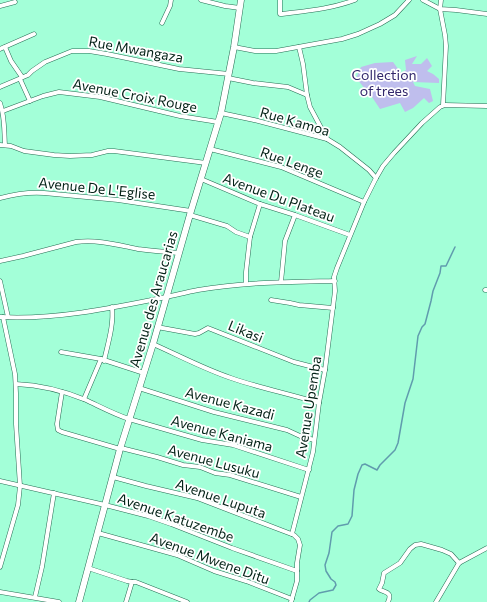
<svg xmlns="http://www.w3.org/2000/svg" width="487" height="602" font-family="Commissioner,sans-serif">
<rect width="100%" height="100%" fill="#a3ffd8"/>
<polygon fill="#bfbeed" points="417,56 412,64 421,64 427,58 432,66 427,71 433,74 439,79 439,83 413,82 415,86 430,89 433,101 429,103 424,98 413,108 405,112 400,103 380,109 372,97 356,78 361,67 375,63 393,62 401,73 406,70 405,60"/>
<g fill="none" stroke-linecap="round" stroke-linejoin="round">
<polyline stroke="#609cad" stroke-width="1.5" points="309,602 310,600 319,593 333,590 336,585 335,582 331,579 326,571 325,565 329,553 332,532 338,526 348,524 352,516 354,490 358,474 362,465 365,464 377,470 380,465 395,450 398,443 405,403 413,379 418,336 422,327 425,324 431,301 433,291 440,273 441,266 446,266 455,247"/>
<g stroke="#276e54" stroke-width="5">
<g id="street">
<polyline points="201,0 225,6 240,8"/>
<path d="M280,0V14H282C306,11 331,9 355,0"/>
<polyline points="423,0 440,9 445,35 446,46 443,105"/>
<polyline points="441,0 440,9 456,10 487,14"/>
<polyline points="0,6 15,2"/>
<polyline points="162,23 170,6 171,0"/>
<polyline points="5,47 11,61 22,77"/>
<polyline points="234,47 255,51 276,51 342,39 358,34 380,24 395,15 409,0"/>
<polyline points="299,47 303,64 307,95 310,107 327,139"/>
<polyline points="0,49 34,34"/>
<polyline points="228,78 253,83 288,87 307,95"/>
<polyline points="20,79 30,101"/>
<polyline points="0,87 28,75 32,71 45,62 72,51 89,51 107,54 179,69 229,74"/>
<path d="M0,103C5,117 4,131 5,145"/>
<polyline points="3,111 43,96 59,92 100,97 180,116 218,122"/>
<polyline points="221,113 254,120 327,139 340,147 369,170 376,178"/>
<polyline points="0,145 11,146 24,151 54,155 70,156 92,155 108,151 114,151 206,163"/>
<polyline points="210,149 281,167 364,202"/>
<polyline points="201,179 260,204 295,215 350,235"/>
<path d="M0,198C15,194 29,192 44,193L118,200L191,211"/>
<polyline points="190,215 227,226 236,232 250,237"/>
<path d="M0,261L23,256L76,242C97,239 118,245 138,249C152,251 165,252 179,253"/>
<polyline points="0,281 8,317"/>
<polyline points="281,282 285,241 295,215"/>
<polyline points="246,283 246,272 250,237 260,204"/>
<polyline points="485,290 487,290"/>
<polyline points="271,300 290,303 299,305 333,308"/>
<path d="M0,317C54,320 112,308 166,297C176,295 187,292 198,290C243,282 289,282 335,281"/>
<polyline points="157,327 195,334 199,333 208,328 294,362 325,370"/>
<path d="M153,344C178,355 204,369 231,378C260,388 290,394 319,403"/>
<polyline points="61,352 101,359 144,373"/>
<path d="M104,361C108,343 114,325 112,307"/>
<path d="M16,384C40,385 64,391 86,400C101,407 114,414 129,419L202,440L233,445L309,470"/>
<polyline points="139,388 214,412 287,430 300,436 314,440"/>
<polyline points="62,392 57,424 58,430 62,432 120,449"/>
<polyline points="84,399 101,359"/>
<polyline points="121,448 157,457 183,465 200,467 215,473 230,475 301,497"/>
<polyline points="113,477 146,486 197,498 294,535 298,539 300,545 297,563 297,581 291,602"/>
<polyline points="0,481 105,505 148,516 171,524 232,548 297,571"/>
<polyline points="98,533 177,555 214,571 246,581 292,599"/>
<polyline points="292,534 313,452 319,403 325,370 335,291 334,277 337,268 364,202 376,178 383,166 394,153 422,123 440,107 445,105 487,106"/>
<polyline points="459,563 487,548"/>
<polyline points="0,567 18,505 20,486 16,424 16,393 15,374 3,317"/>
<polyline points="88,568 127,581 132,582 136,582 187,602"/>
<polyline points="0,592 59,602"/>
<polyline points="35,597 42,567 54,493"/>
<polyline points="126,602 132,582"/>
<path d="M388,602C393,591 384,593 379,589L382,583L384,573L400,563L410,549L415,545L421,544L442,550L451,554L459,563"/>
<polyline points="436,602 459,563"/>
</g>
</g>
<g stroke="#276e54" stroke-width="7">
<polyline id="secondary" points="79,602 120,449 153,344 191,211 221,113 234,47 241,0"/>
</g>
<use href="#street" stroke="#fff" stroke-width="4"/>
<use href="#secondary" stroke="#fff" stroke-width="6"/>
</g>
<g text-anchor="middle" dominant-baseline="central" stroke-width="3.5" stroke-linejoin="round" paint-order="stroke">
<g font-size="14" fill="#042217" stroke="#fff">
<text transform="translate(136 49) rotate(10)">Rue Mwangaza</text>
<text transform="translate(135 95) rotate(11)">Avenue Croix Rouge</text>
<text transform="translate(295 121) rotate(16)">Rue Kamoa</text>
<text transform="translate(292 162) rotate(20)">Rue Lenge</text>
<text transform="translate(97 188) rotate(6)">Avenue De L'Eglise</text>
<text transform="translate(279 197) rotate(20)">Avenue Du Plateau</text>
<text transform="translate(153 299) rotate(-74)">Avenue des Araucarias</text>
<text transform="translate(246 331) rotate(22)">Likasi</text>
<text transform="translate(230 403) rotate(15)">Avenue Kazadi</text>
<text transform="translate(308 407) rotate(-81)">Avenue Upemba</text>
<text transform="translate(222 433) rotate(15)">Avenue Kaniama</text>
<text transform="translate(214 461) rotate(15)">Avenue Lusuku</text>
<text transform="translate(221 498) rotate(19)">Avenue Luputa</text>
<text transform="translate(176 517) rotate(19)">Avenue Katuzembe</text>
<text transform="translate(210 558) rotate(20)">Avenue Mwene Ditu</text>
</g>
<g font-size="14" fill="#32276b" stroke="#fff">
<text x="384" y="74">Collection<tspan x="384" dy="16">of trees</tspan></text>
</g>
</g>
</svg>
